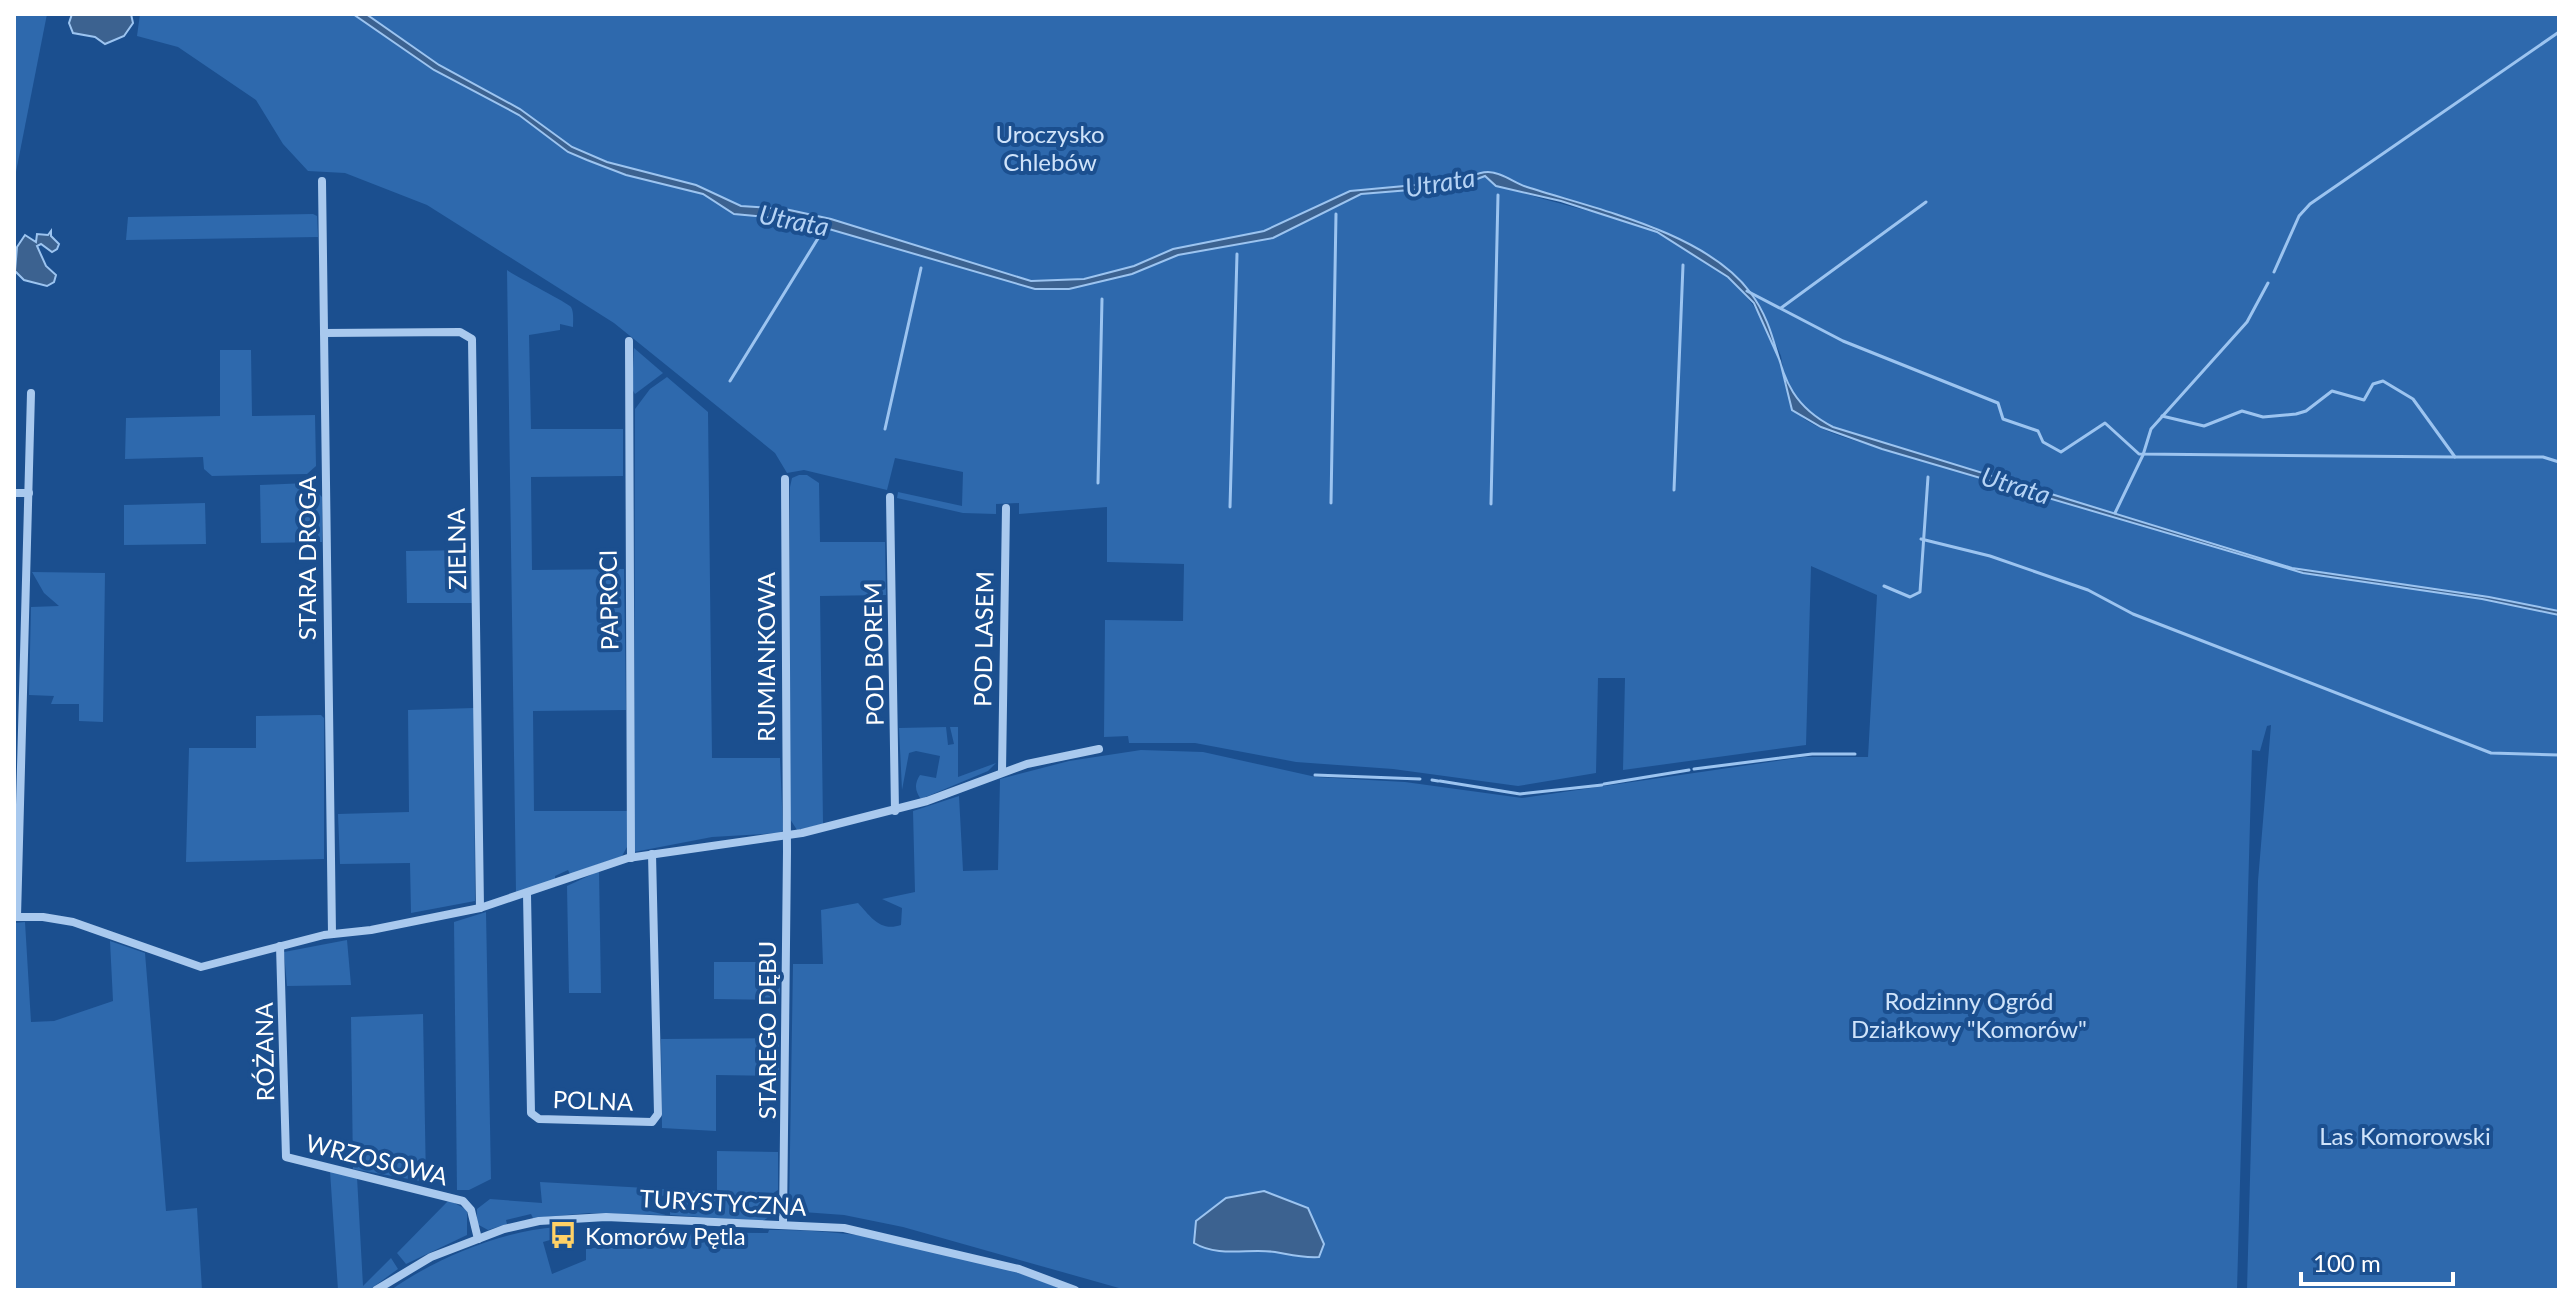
<svg xmlns="http://www.w3.org/2000/svg" width="2573" height="1304" font-family="Lato,sans-serif">
<rect width="100%" height="100%" fill="#1b4f8f"/>
<g fill="#2e69ad">
<polygon points="14,14 47,14 14,182"/>
<path d="M140,14H353L434,70L519,115L568,152L587,160L626,175L703,194L735,214L798,220L1035,289H1069L1132,274L1178,255L1265,240L1361,194L1459,186L1485,176C1498,193 1627,217 1658,232C1718,261 1761,296 1780,362C1784,378 1786,399 1798,413C1812,430 1861,442 1882,449L2303,573L2482,599L2559,615V1290H2247L2258,881L2271,725L2267,726L2260,751L2252,750L2237,1290H1126L903,1227L844,1215L789,1211L793,964H823L821,910L858,903C871,917 880,932 901,925L902,908L882,899L915,892L913,811L959,796L963,871L998,870L1000,779L1069,761L1141,750L1203,752L1316,777L1405,782L1522,798L1804,757H1868L1877,595L1811,566L1806,745L1623,770L1625,678H1598L1596,773L1518,786L1393,769L1296,762L1195,743H1129L1128,736L1104,737L1105,620L1183,621L1184,564L1107,562V507L1019,514V503L996,504V514L963,513L897,498L898,492L962,506L963,472L895,458L887,490L804,470L787,473L775,453L614,323L427,205L345,173L308,171L283,144L256,100L178,47L137,36Z"/>
<polygon points="366,14 2559,14 2559,611 2489,597 2292,568 1833,427 1804,410 1794,398 1784,375 1781,356 1760,307 1747,288 1655,227 1522,186 1491,172 1459,181 1350,191 1264,231 1173,249 1134,266 1084,279 1031,281 830,219 785,209 741,206 696,185 607,162 572,147 520,109 438,65"/>
<polygon points="313,214 317,216 318,237 126,240 128,217"/>
<path d="M507,270C517,277 568,303 571,307C574,312 573,322 573,327L560,324V330L529,335L531,429H623V476L531,477L532,570L624,569L626,710L533,711L534,811H627V847L622,856L570,874L568,870L555,876V880L516,893Z"/>
<polygon points="634,348 663,373 635,394 632,389"/>
<polygon points="220,350 251,350 252,416 315,415 316,466 307,474 212,476 204,469 203,457 125,459 126,418 220,416"/>
<polygon points="667,377 708,412 712,758 780,758 783,830 780,833 712,837 634,852 635,409 650,389"/>
<polygon points="799,475 807,475 819,483 820,542 885,542 886,595 820,596 823,824 797,830 790,819 790,487 792,478"/>
<polygon points="308,483 322,497 322,542 261,543 260,485"/>
<polygon points="205,503 206,544 124,545 124,505"/>
<polygon points="472,550 472,603 407,603 406,551"/>
<polygon points="32,572 105,573 103,722 79,721 79,704 51,704 54,696 29,695 31,607 59,606 44,593"/>
<polygon points="474,708 475,901 411,913 410,863 340,864 338,814 409,812 408,710"/>
<polygon points="321,715 324,718 324,859 186,862 189,748 256,748 256,716"/>
<path d="M946,727L948,745L954,744L950,727H958V777L996,763L988,771L921,799C915,791 914,784 920,775L936,778L940,756L916,751L909,753L902,790L899,728Z"/>
<polygon points="599,871 601,993 569,993 567,886"/>
<polygon points="486,912 491,1179 469,1190 457,1190 454,922"/>
<polygon points="25,922 31,1022 54,1021 113,1001 110,941 145,953 166,1211 197,1208 202,1290 14,1290 14,923"/>
<polygon points="347,940 351,985 287,986 284,952"/>
<polygon points="714,962 780,962 780,1000 714,999"/>
<polygon points="423,1014 426,1182 353,1169 351,1017"/>
<polygon points="779,1038 779,1076 716,1075 716,1131 662,1128 661,1039"/>
<polygon points="717,1151 778,1152 778,1190 770,1195 769,1210 776,1212 763,1221 670,1215 671,1196 646,1195 645,1210 666,1215 589,1213 533,1218 531,1214 506,1220 507,1224 488,1230 477,1224 477,1209 490,1199 542,1203 540,1182 717,1192"/>
<polygon points="330,1171 357,1177 363,1286 391,1258 398,1269 369,1290 338,1290"/>
<polygon points="449,1200 467,1210 467,1235 406,1264 397,1253"/>
<path d="M557,1227L564,1241L559,1242L557,1238L543,1242L552,1274L586,1260V1249L614,1245L615,1232L768,1233L769,1230C862,1228 978,1253 1063,1290H391C436,1258 501,1231 557,1227Z"/>
</g>
<g fill="#3c6290" stroke="#9cc4f0" stroke-width="2">
<polygon points="72,14 131,14 133,23 124,36 105,44 95,37 73,33 69,23"/>
<path d="M353,14H366L439,65L520,109L572,147L607,162L696,185L741,206L785,209L831,219L1031,281L1084,279L1134,266L1173,249L1264,231L1350,191L1459,181C1469,178 1477,172 1488,172C1502,172 1514,183 1527,187C1595,209 1705,232 1750,292C1789,344 1767,393 1833,427L2292,568L2489,597L2559,611V615L2482,599L2303,573L1882,449L1821,427L1792,410L1780,361L1754,303L1728,277L1657,232L1561,201L1496,186L1485,176L1459,186L1361,194L1273,238L1178,255L1132,274L1069,289H1035L798,220L734,214L703,194L626,175L587,160L568,152L519,115L434,70Z"/>
<polygon points="51,231 51,236 59,244 57,249 52,252 41,244 37,246 46,266 56,275 54,282 47,286 24,280 15,271 17,247 25,235 36,242 37,234 48,235"/>
<path d="M1264,1191L1308,1208L1324,1244L1319,1257C1302,1258 1292,1255 1275,1252C1249,1248 1219,1258 1194,1243L1196,1221L1226,1198Z"/>
</g>
<g fill="none" stroke-linecap="round" stroke-linejoin="round">
<g stroke="#9cc4f0" stroke-width="3">
<polyline points="2274,272 2299,216 2310,204 2559,32"/>
<polyline points="1747,291 1843,341 1998,403 2003,419 2038,431 2043,442 2061,452 2105,423 2139,454 2455,457"/>
<polyline points="1781,308 1926,202"/>
<polyline points="730,381 825,227"/>
<polyline points="2162,416 2204,426 2242,411 2263,417 2296,414 2306,411 2332,391 2364,400 2373,384 2383,381 2413,399 2455,457 2543,457 2559,462"/>
<polyline points="885,429 921,268"/>
<polyline points="1098,483 1102,299"/>
<polyline points="1674,490 1683,265"/>
<polyline points="1331,503 1336,214"/>
<polyline points="1491,504 1498,195"/>
<polyline points="1230,507 1237,254"/>
<polyline points="2115,513 2143,455 2151,429 2247,322 2268,283"/>
<polyline points="1921,539 1990,556 2088,590 2133,614 2491,753 2559,755"/>
<polyline points="1884,586 1910,597 1920,592 1928,477"/>
<polyline points="1694,769 1812,754 1855,754"/>
<polyline points="1315,775 1420,779"/>
<polyline points="1432,780 1438,781"/>
<polyline points="1440,781 1520,794 1602,785"/>
<polyline points="1604,784 1689,770"/>
</g>
<g stroke="#a9c9ee" stroke-width="8">
<polyline points="322,181 332,934"/>
<polyline points="324,333 460,332 472,339 480,908"/>
<polyline points="629,341 631,858"/>
<polyline points="14,493 29,493"/>
<polyline points="890,497 895,811"/>
<polyline points="1002,771 1006,508"/>
<polyline points="527,894 531,1113 539,1119 652,1122 658,1114 652,854"/>
<polyline points="14,917 43,917 73,922 201,967 324,935 371,930 480,908 628,858 802,833 927,801 1027,764 1099,749"/>
<polyline points="17,917 31,393"/>
<polyline points="280,946 286,1157 463,1201 471,1210 478,1239"/>
<polyline points="783,1225 787,851 785,479"/>
<polyline points="376,1290 431,1257 504,1229 539,1221 606,1217 844,1228 1019,1269 1075,1290"/>
</g>
</g>
<defs>
<g id="bus-bare" transform="scale(2.16)"><path d="M-5-6H5V4H4V6H2V4H-2V6H-4V4H-5ZM-3.5-4V0h7V-4ZM-3.5 1.2v1.5H-2V1.2ZM2 1.2v1.5H3.5V1.2Z" fill="#ffd166" stroke="#1b4f8f" stroke-width="2.5" paint-order="stroke"/></g>
</defs>
<g fill-rule="evenodd">
<use href="#bus-bare" x="563" y="1235"/>
</g>
<g text-anchor="middle" dominant-baseline="central" stroke-width="8" stroke-linejoin="round" paint-order="stroke">
<g font-size="24" fill="#cfe3fa" stroke="#1b4f8f">
<text x="1050" y="133">Uroczysko<tspan x="1050" dy="28">Chlebów</tspan></text>
<text x="1969" y="1000">Rodzinny Ogród<tspan x="1969" dy="28">Działkowy "Komorów"</tspan></text>
<text x="2405" y="1135">Las Komorowski</text>
</g>
<g font-size="24" fill="#fff" stroke="#1b4f8f">
<text transform="translate(456 549) rotate(-91)">ZIELNA</text>
<text transform="translate(306 558) rotate(-90)">STARA DROGA</text>
<text transform="translate(608 600) rotate(-91)">PAPROCI</text>
<text transform="translate(983 639) rotate(-89)">POD LASEM</text>
<text transform="translate(873 654) rotate(-91)">POD BOREM</text>
<text transform="translate(765 657) rotate(-90)">RUMIANKOWA</text>
<text transform="translate(766 1030) rotate(-90)">STAREGO DĘBU</text>
<text transform="translate(264 1052) rotate(-91)">RÓŻANA</text>
<text transform="translate(593 1100) rotate(2)">POLNA</text>
<text transform="translate(377 1159) rotate(14)">WRZOSOWA</text>
<text transform="translate(723 1202) rotate(3)">TURYSTYCZNA</text>
</g>
<g font-size="24" fill="#fff" stroke="#1b4f8f" text-anchor="start">
<text x="585" y="1235">Komorów Pętla</text>
</g>
<g font-size="26" font-style="italic" fill="#b5d3f5" stroke="#1b4f8f">
<text transform="translate(1440 182) rotate(-9)">Utrata</text>
<text transform="translate(794 220) rotate(11)">Utrata</text>
<text transform="translate(2016 485) rotate(17)">Utrata</text>
</g>
</g>
<rect width="2573" height="1304" fill="none" stroke="#ffffff" stroke-width="32"/>
<path d="M2301 1272v12h152v-12" fill="none" stroke="#ffffff" stroke-width="4"/>
<text x="2313" y="1272" font-size="24" fill="#ffffff" stroke="#1b4f8f" stroke-width="6" paint-order="stroke">100 m</text>
</svg>
